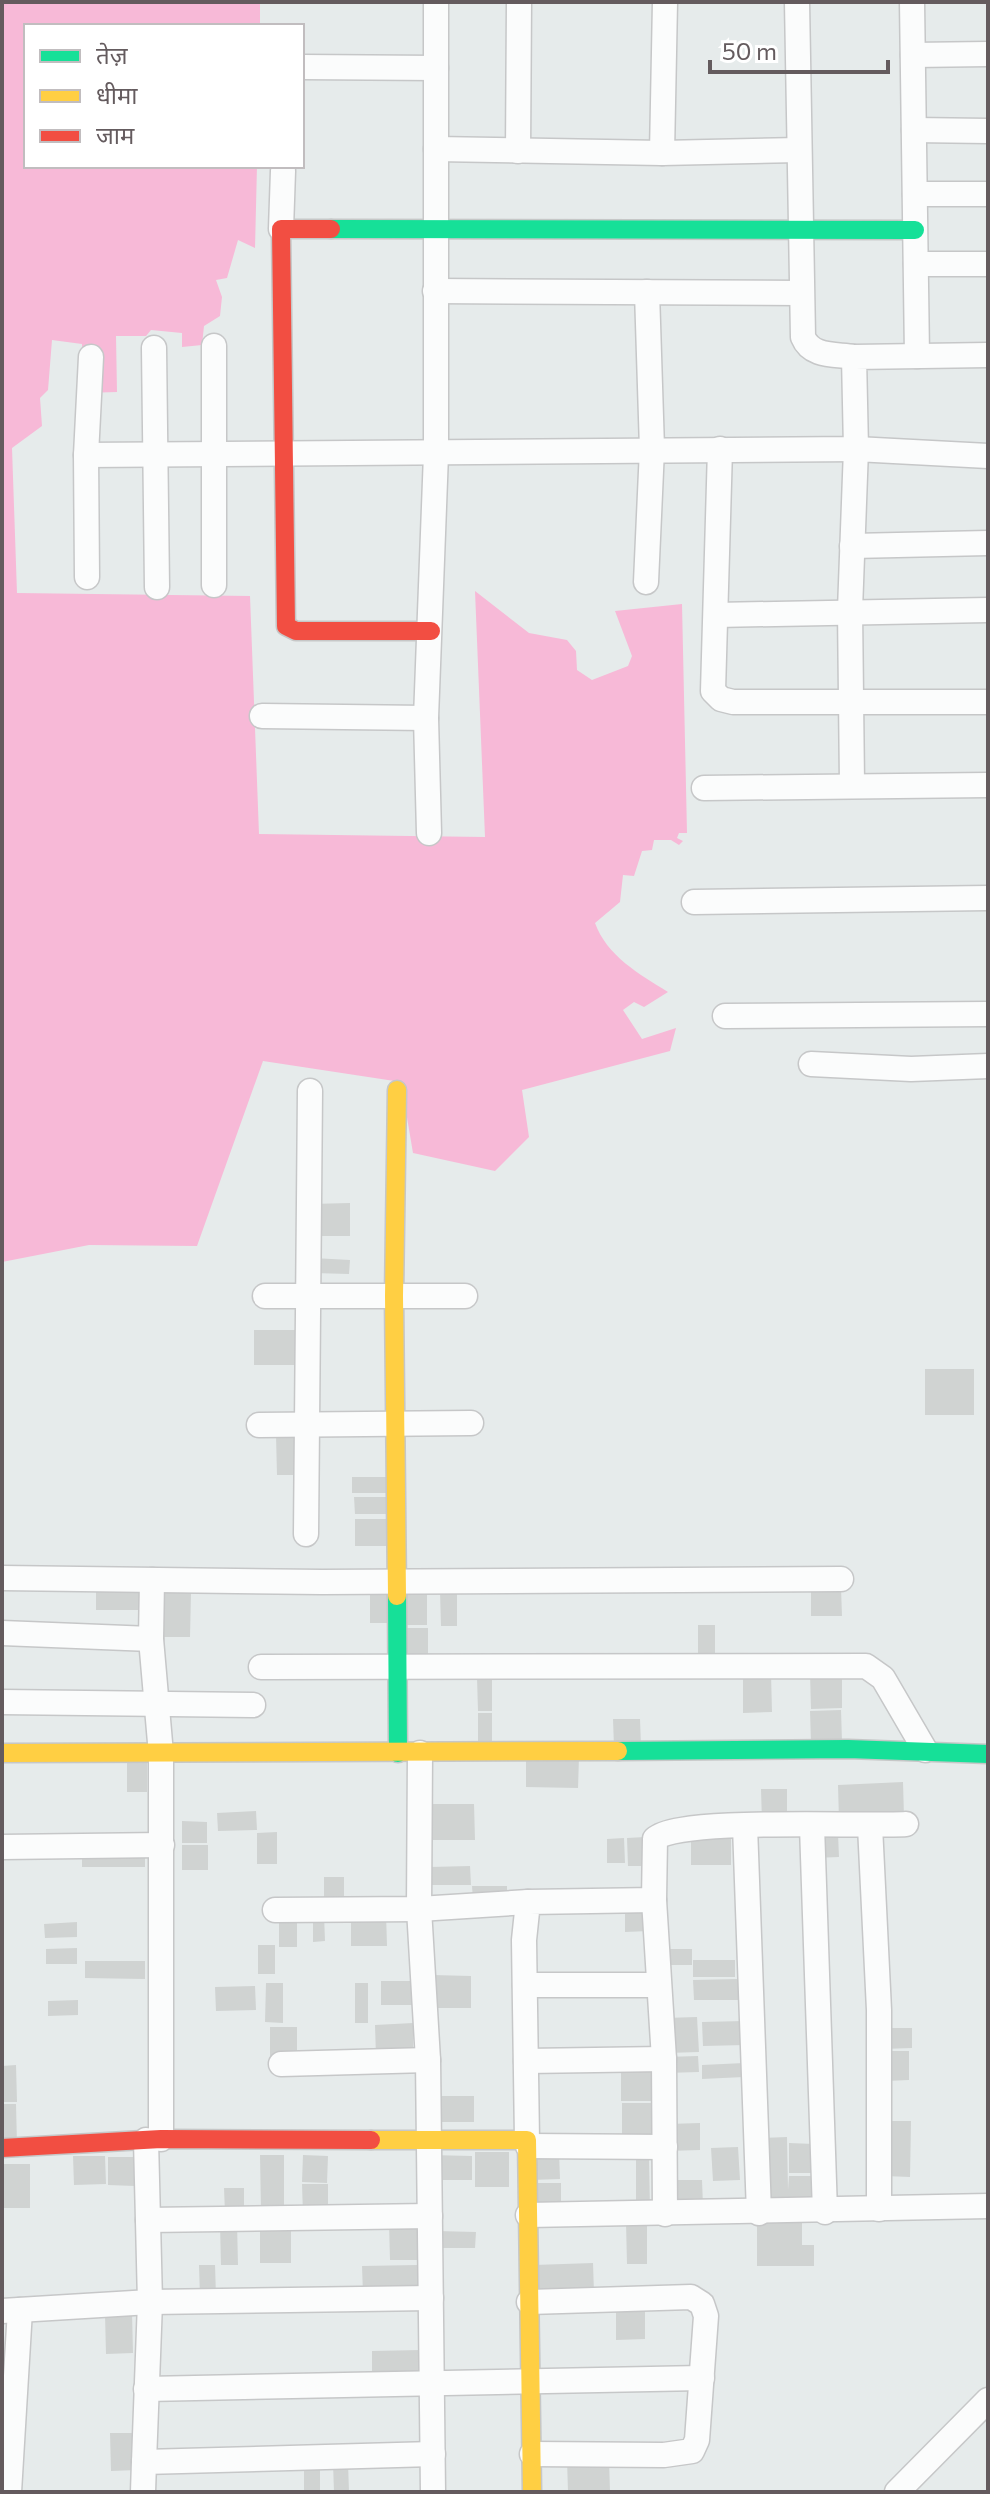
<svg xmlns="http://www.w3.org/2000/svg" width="990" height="2494" font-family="Commissioner,'Noto Sans Devanagari',sans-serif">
<rect width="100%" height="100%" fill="#e6ebeb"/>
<path fill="#f7b9d7" d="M2,2H260V26H26V166H257L255,248L238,240L227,278L216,280L222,297L220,316L204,326L202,345L182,347V333L151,330L146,336H116L117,392L84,393L82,344L52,340L48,390L40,398L42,426L12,448L17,593L250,596L259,834L485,837L475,591L529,633L567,640L576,651L577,670L592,680L628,666L632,656L615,611L682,604L687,833H679L677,838L683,841L679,845L671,840H654L652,850L642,851L634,876L623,875L620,902L595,923C607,956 639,974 668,992L644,1007L634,1002L623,1010L642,1039L676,1028L670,1051L522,1090L529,1137L495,1171L413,1153L401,1082L263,1061L197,1246L89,1245L2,1262Z"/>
<g fill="#d0d3d2">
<polygon points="350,1203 350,1236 312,1236 311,1204"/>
<polygon points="313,1258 350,1260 349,1274 313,1273"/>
<rect x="254" y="1330" width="50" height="35"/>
<rect x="925" y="1369" width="49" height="46"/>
<polygon points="276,1435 295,1435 295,1475 277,1475"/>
<polygon points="352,1477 392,1477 391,1493 352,1493"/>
<polygon points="354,1497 391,1497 391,1514 355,1514"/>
<rect x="355" y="1519" width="35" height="27"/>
<rect x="96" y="1588" width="46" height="22"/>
<polygon points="811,1588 841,1588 842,1616 811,1616"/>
<rect x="402" y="1591" width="25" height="34"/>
<polygon points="440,1591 457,1591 457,1626 441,1626"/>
<polygon points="159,1592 191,1592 190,1637 158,1637"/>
<rect x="370" y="1592" width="25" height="31"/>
<rect x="698" y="1625" width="17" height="34"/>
<polygon points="403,1628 428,1628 428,1665 404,1665"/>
<polygon points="810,1673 842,1673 842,1708 811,1709"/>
<polygon points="771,1674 772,1712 743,1713 743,1675"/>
<polygon points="477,1677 492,1677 492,1711 478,1711"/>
<polygon points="841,1710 842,1742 811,1743 810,1711"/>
<rect x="478" y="1713" width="14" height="33"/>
<polygon points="613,1719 640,1719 641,1747 614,1747"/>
<polygon points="526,1756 579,1756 578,1788 526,1787"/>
<rect x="127" y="1762" width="20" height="30"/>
<polygon points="903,1782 904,1817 839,1820 838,1785"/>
<polygon points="761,1789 787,1789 787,1822 762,1822"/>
<polygon points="428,1804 474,1804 475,1840 428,1840"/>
<polygon points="256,1811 257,1830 218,1831 217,1813"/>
<polygon points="182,1821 207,1822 207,1843 182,1843"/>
<polygon points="277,1832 277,1864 257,1864 257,1833"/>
<polygon points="838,1834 839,1857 813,1858 813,1835"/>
<polygon points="731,1835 731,1865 691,1865 691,1836"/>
<polygon points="645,1837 646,1866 628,1866 627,1838"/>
<polygon points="624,1838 625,1863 607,1863 607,1839"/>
<rect x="182" y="1845" width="26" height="25"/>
<rect x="82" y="1848" width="63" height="19"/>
<polygon points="470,1866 471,1885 430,1885 430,1867"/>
<rect x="324" y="1877" width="20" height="24"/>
<polygon points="472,1886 507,1886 507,1900 473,1900"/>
<polygon points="625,1907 649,1907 649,1931 625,1932"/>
<polygon points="351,1914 386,1914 387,1946 351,1946"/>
<rect x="279" y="1915" width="18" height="32"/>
<polygon points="313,1915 324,1915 325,1941 313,1942"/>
<polygon points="77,1922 77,1937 45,1938 44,1924"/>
<rect x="258" y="1945" width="17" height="29"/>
<polygon points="77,1948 77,1964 46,1964 46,1949"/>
<rect x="659" y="1949" width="33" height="16"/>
<rect x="693" y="1960" width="42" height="17"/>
<polygon points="85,1961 145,1961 145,1979 85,1978"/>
<polygon points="432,1975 471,1976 471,2008 432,2008"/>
<polygon points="738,1979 738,2000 694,2000 693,1980"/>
<rect x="381" y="1981" width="34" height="24"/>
<polygon points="266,1983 283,1983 283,2023 265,2022"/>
<rect x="355" y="1983" width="13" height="40"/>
<polygon points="255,1986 256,2010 216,2011 215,1987"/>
<polygon points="78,2000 78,2015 48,2016 48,2001"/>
<polygon points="697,2017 699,2052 667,2053 665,2018"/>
<polygon points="744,2021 745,2045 703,2046 702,2022"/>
<polygon points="413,2023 413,2054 376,2056 375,2025"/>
<rect x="270" y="2027" width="27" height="30"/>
<polygon points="882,2028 912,2028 912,2048 883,2049"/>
<polygon points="885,2051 909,2051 909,2080 886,2081"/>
<polygon points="698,2056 699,2072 665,2073 665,2057"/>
<polygon points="744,2063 744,2077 702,2079 702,2065"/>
<polygon points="16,2065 17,2102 2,2102 2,2066"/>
<rect x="621" y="2066" width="31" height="35"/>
<rect x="431" y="2096" width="43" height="26"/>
<polygon points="622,2103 653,2103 654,2134 622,2135"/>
<polygon points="2,2104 16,2104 17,2145 2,2146"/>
<polygon points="886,2121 911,2121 910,2177 885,2176"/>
<polygon points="700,2123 700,2150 668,2151 668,2124"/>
<polygon points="787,2137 788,2190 789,2176 814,2176 814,2206 762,2206 761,2138"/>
<polygon points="789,2143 814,2144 813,2173 789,2173"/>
<polygon points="738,2147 740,2180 713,2181 711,2148"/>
<rect x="475" y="2152" width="34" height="35"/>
<polygon points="559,2153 560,2179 530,2180 530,2154"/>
<polygon points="260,2155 284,2155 284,2210 261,2210"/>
<polygon points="303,2155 328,2156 327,2183 302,2182"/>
<polygon points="430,2155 472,2156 472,2180 430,2180"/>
<polygon points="73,2156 105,2156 106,2184 74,2185"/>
<polygon points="108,2157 135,2157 135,2186 108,2185"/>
<polygon points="636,2157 649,2157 650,2211 636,2211"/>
<rect x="2" y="2164" width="28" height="44"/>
<polygon points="670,2180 702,2180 703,2206 671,2207"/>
<rect x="530" y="2183" width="31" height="28"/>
<polygon points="302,2184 328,2184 328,2214 303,2214"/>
<polygon points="224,2188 244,2188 244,2212 225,2213"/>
<polygon points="757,2218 802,2218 802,2245 814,2245 814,2266 757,2266"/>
<polygon points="647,2221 647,2264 627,2264 626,2222"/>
<polygon points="417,2222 417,2260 390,2260 389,2223"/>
<polygon points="237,2223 238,2265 221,2265 220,2224"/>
<rect x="260" y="2224" width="31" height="39"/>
<polygon points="436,2231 476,2232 475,2248 435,2248"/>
<polygon points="593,2263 594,2293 535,2295 534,2265"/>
<polygon points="199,2265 215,2265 216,2297 200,2298"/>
<polygon points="417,2265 418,2293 363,2294 362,2266"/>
<polygon points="616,2305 645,2305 645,2339 616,2340"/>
<polygon points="132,2313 133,2353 106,2354 105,2314"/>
<polygon points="421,2350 421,2378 372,2380 372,2351"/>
<polygon points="110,2433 135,2433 137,2470 111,2471"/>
<polygon points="609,2459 610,2492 568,2492 567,2460"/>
<polygon points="304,2462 320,2463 320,2492 304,2492"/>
<polygon points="333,2463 348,2463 349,2492 334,2492"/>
</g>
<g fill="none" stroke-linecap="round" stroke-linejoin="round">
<g stroke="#c6c7c8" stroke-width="27">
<g id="street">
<path d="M797,2L803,337C811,357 834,354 854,357"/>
<polyline points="912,2 917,356"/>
<polyline points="913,55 988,54"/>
<polyline points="302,67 436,68"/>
<polyline points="914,130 988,131"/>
<polyline points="436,149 662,153 799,150"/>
<polyline points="518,151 519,2"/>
<polyline points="662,153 665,2"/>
<polyline points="915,194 988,194"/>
<polyline points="281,229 283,171"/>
<polyline points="916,264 988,264"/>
<polyline points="435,291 800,293"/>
<polyline points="154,348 157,587"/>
<polyline points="720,449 713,691 721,699 733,702 988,702"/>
<polyline points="86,455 856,449 854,357 988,355"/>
<polyline points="852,546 988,543"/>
<polyline points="87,577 86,455 91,357"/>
<polyline points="646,582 652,449 647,292"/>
<polyline points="214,585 214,346"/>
<polyline points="716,615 988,610"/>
<polyline points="262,716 426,718"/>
<polyline points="852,784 850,610 856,449 988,456"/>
<polyline points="704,788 988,785"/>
<polyline points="429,833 426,718 436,454 436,2"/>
<polyline points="694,902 988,898"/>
<polyline points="725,1016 988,1014"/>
<polyline points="811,1064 911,1069 988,1066"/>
<polyline points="265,1296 465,1296"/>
<polyline points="259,1425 471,1423"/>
<polyline points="306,1534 310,1091"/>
<polyline points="2,1578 322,1582 841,1579"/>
<polyline points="152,1580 151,1639 161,1754 161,2139"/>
<polyline points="2,1633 151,1639"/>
<polyline points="261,1667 866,1666 883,1678 925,1750"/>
<polyline points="2,1702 253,1705"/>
<polyline points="420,1753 419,1909 428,2060 433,2492"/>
<polyline points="745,1826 759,2213"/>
<polyline points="812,1826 825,2212"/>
<polyline points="870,1826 879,2010 879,2209"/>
<polyline points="2,1847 162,1845"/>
<polyline points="654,1900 664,2059 665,2214"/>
<polyline points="275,1910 419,1909 528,1902"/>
<polyline points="525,1985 658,1985"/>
<polyline points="526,2061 664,2059"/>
<polyline points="281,2064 428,2060"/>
<path d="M527,2140L524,1940L528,1902L654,1900L655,1839C678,1817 863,1827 906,1824"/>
<polyline points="528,2146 665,2147"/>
<polyline points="528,2215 988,2206"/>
<polyline points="148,2220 430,2216"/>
<polyline points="529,2302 691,2297 702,2304 706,2316 697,2440 692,2451 664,2455 532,2454"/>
<polyline points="2,2311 150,2302 431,2298"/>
<polyline points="146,2389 702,2378"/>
<polyline points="144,2462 150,2302 146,2140"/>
<polyline points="9,2492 20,2310"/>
<polyline points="143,2492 144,2462 433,2454"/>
<polyline points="897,2492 988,2400"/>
</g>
</g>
<g stroke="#c6c7c7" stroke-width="21">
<g id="fast">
<polyline points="331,229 915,230"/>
<polyline points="397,1596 398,1753"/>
<polyline points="618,1751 848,1749 988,1754"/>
</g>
</g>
<g stroke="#c6c7c7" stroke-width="21">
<g id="slow">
<polyline points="397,1596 394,1296 397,1090"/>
<polyline points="2,1753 618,1751"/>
<polyline points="371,2140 527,2140 532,2492"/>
</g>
</g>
<g stroke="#c6c7c7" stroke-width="21">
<g id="jam">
<polyline points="331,229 281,229 286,626 296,631 431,631"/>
<polyline points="2,2148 161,2139 371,2140"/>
</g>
</g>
<use href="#street" stroke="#fbfcfc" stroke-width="24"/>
<use href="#fast" stroke="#16e098" stroke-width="18"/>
<use href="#slow" stroke="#ffcf43" stroke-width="18"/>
<use href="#jam" stroke="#f24e42" stroke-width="18"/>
</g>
<rect width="990" height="2494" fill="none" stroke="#645b5e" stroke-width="8"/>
<rect x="24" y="24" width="280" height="144" fill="#ffffff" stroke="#c1bdbf" stroke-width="2"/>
<rect x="40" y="50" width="40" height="12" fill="#16e098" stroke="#c1bdbf" stroke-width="2"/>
<text x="96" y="64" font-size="24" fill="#645b5e">तेज़</text>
<rect x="40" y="90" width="40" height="12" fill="#ffcf43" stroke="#c1bdbf" stroke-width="2"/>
<text x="96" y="104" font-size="24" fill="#645b5e">धीमा</text>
<rect x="40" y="130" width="40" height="12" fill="#f24e42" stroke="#c1bdbf" stroke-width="2"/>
<text x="96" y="144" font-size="24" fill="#645b5e">जाम</text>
<path d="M710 60v12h178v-12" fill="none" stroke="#645b5e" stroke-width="4"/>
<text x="722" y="60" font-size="24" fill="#645b5e" stroke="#ffffff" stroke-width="6" paint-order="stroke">50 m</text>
</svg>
